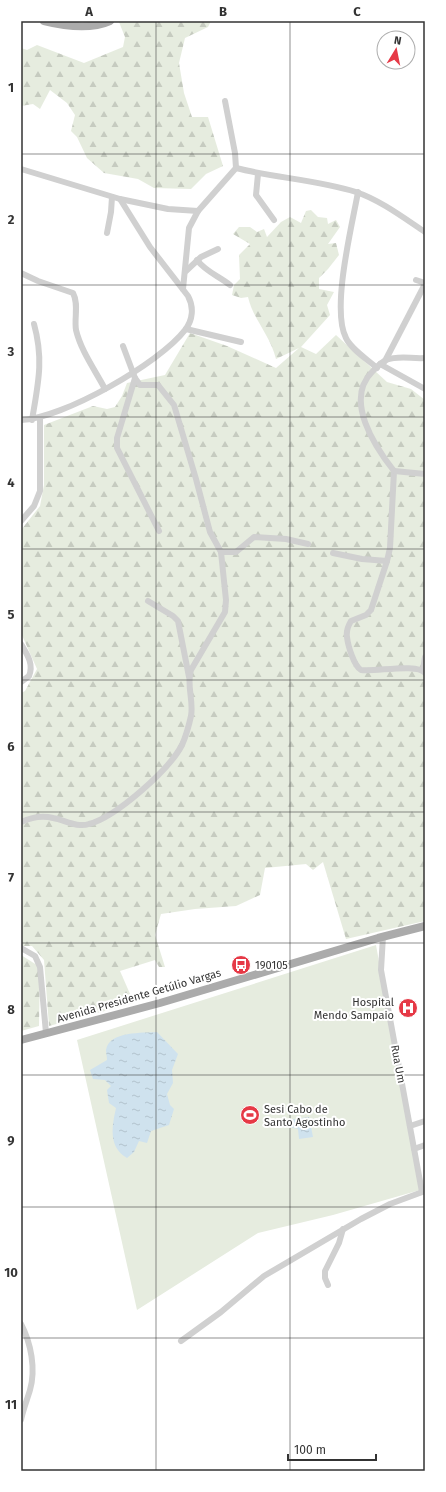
<svg xmlns="http://www.w3.org/2000/svg" width="446" height="1492" font-family="'Fira Sans',sans-serif">
<defs>
<pattern id="forest-firs" width="22" height="20" patternUnits="userSpaceOnUse"><rect width="22" height="20" fill="#e6ecdf"/><path d="M5 1l3.5 6h-7zM16 11l3.5 6h-7z" fill="#c6cbc0"/></pattern>
<pattern id="water-ripples" width="26" height="14" patternUnits="userSpaceOnUse"><rect width="26" height="14" fill="#cfe2ee"/><path d="M2 4q2-2 4 0t4 0M15 11q2-2 4 0t4 0" fill="none" stroke="#b2c2cd"/></pattern>
</defs>
<rect width="100%" height="100%" fill="#fff"/>
<g fill="url(#forest-firs)">
<polygon points="121,21 211,21 208,27 185,38 179,63 184,93 192,117 208,117 223,166 206,174 191,189 154,188 138,179 104,173 87,158 77,137 71,131 75,115 67,103 50,90 40,109 33,104 21,106 21,48 27,50 37,45 84,63 123,47 125,37 119,22"/>
<path d="M311,210L318,217L327,218L328,224L336,220L340,227L328,244L336,243L339,255L328,269L319,278V289L334,292L327,305L330,315L301,347L316,354L336,335L387,382L411,389L425,400V921L346,939L323,862L313,870L306,864L265,868L260,895L236,906L195,909L161,914L155,935L165,967H159L155,960L120,971L134,1003L49,1026L44,960L32,946H21V693L25,691L37,669L21,633V530L40,506L44,485V425L93,406L107,409L115,407L122,396L127,383L165,375L190,333L227,346L276,368L299,348L276,359C270,335 253,319 248,297L241,298L232,295L234,285L240,279L239,255L250,244L233,234L239,227H250L257,232L264,229L267,237L281,222L290,217L301,223L306,211Z"/>
<polygon points="21,955 40,967 39,1026 21,1031"/>
</g>
<polygon fill="#e6ecdf" points="376,945 420,1190 333,1215 258,1233 137,1310 77,1040"/>
<g fill="url(#water-ripples)">
<path d="M157,1032L178,1054L172,1070L173,1083L167,1094L170,1105L174,1109L169,1125L151,1131L147,1143L139,1141L134,1152L127,1158C108,1147 112,1126 116,1108L109,1103L107,1090L111,1086L105,1080L93,1079L90,1070L107,1060C107,1057 106,1053 106,1050C109,1031 143,1033 157,1032Z"/>
<polygon points="309,1117 313,1137 299,1139 298,1129 290,1127 289,1120"/>
</g>
<g fill="none" stroke-linecap="round" stroke-linejoin="round">
<g stroke="#d0d0d0" stroke-width="6">
<path d="M236,168C276,178 317,180 356,192C380,200 404,218 425,232"/>
<path d="M21,169L120,199L150,247L188,296C194,307 193,320 185,330C160,363 62,419 21,420"/>
<polyline points="258,174 256,195 274,220"/>
<path d="M358,192C352,226 331,309 346,338C351,349 367,359 377,368"/>
<polyline points="120,199 168,209 198,211"/>
<polyline points="107,233 111,212 112,197"/>
<path d="M197,260C206,272 219,276 230,285"/>
<polyline points="186,271 201,257 218,249"/>
<path d="M21,273L38,281L73,293C79,304 74,318 76,330C81,351 95,370 105,389"/>
<polyline points="416,280 425,283"/>
<polyline points="183,289 189,228 198,211 236,168 235,153 225,101"/>
<polyline points="186,329 241,342"/>
<polyline points="123,346 135,378 117,438 117,448 159,531"/>
<path d="M425,358C411,359 399,355 386,360C380,363 376,368 372,372C344,400 375,447 394,471L390,548L387,561L371,610L366,615L351,621C348,626 346,631 347,637C348,646 354,666 361,670C376,672 417,663 425,673"/>
<polyline points="385,361 425,284"/>
<polyline points="380,364 425,389"/>
<path d="M32,420C38,384 44,360 34,324"/>
<polyline points="394,471 425,474"/>
<polyline points="21,521 34,506 40,491 40,419"/>
<polyline points="221,552 236,552 254,537 286,539 308,544"/>
<polyline points="333,553 362,559 387,561"/>
<polyline points="148,601 173,616 178,621 189,677"/>
<path d="M21,644C27,654 34,664 29,676L21,682"/>
<polyline points="423,670 425,657"/>
<path d="M21,822C32,817 42,815 53,818C65,820 77,828 89,824C116,817 169,770 182,745C186,736 189,725 191,716C194,701 186,684 191,670L225,612L226,600L221,552L210,532L196,479L174,405L158,385H140L135,378"/>
<polyline points="383,936 381,970 422,1192"/>
<polyline points="21,948 35,956 40,967 46,1033"/>
<polyline points="410,1126 425,1121"/>
<polyline points="414,1149 425,1145"/>
<polyline points="328,1285 325,1278 325,1271 339,1243 343,1229"/>
<path d="M21,1324C31,1343 36,1369 30,1390C27,1400 23,1410 21,1420"/>
<polyline points="181,1341 221,1312 264,1276 361,1219 390,1204 425,1191"/>
</g>
<g stroke="#ababab" stroke-width="8">
<path d="M44,21C64,26 90,30 110,21"/>
<polyline points="21,1040 160,1003 378,938 425,926"/>
</g>
</g>
<path fill="none" stroke="#333" stroke-width="1" stroke-opacity="0.55" d="M156,21V1471M290,21V1471M21,154H425M21,285H425M21,417H425M21,549H425M21,680H425M21,812H425M21,943H425M21,1075H425M21,1207H425M21,1338H425"/>
<defs>
<g id="bus-disc" transform="scale(1)"><circle r="9.5" fill="#e63946" stroke="#fff"/><path d="M-5-6H5V4H4V6H2V4H-2V6H-4V4H-5ZM-3.5-4V0h7V-4ZM-3.5 1.2v1.5H-2V1.2ZM2 1.2v1.5H3.5V1.2Z" fill="#fff"/></g>
<g id="hospital-disc" transform="scale(1)"><circle r="9.5" fill="#e63946" stroke="#fff"/><path d="M-5-5h3v3.5h4V-5h3V5h-3V1.5h-4V5h-3Z" fill="#fff"/></g>
<g id="stadium-disc" transform="scale(1)"><circle r="9.5" fill="#e63946" stroke="#fff"/><path d="M0-5a6.5 5 0 1 0 0 10a6.5 5 0 1 0 0-10ZM-3.5-1.8h7v3.6h-7Z" fill="#fff"/></g>
</defs>
<g fill-rule="evenodd">
<use href="#bus-disc" x="241" y="965"/>
<use href="#hospital-disc" x="408" y="1008"/>
<use href="#stadium-disc" x="250" y="1115"/>
</g>
<g text-anchor="middle" dominant-baseline="central" stroke-width="4" stroke-linejoin="round" paint-order="stroke">
<g font-size="11" fill="#333" stroke="#fff" text-anchor="start">
<text x="255" y="965">190105</text>
<text x="394" y="1002" text-anchor="end">Hospital<tspan x="394" dy="13">Mendo Sampaio</tspan></text>
<text x="264" y="1109">Sesi Cabo de<tspan x="264" dy="13">Santo Agostinho</tspan></text>
</g>
<g font-size="11" fill="#333" stroke="#fff">
<text transform="translate(139 996) rotate(-16)">Avenida Presidente Getúlio Vargas</text>
<text transform="translate(398 1064) rotate(79)">Rua Um</text>
</g>
</g>
<rect width="446" height="1492" fill="none" stroke="#ffffff" stroke-width="44"/>
<g transform="translate(396 50) rotate(10)"><circle r="19" fill="#ffffff" stroke="#adadad"/>
<path d="M0-3L7 15L0 10L-7 15Z" fill="#e63946"/>
<text y="-6" font-size="11" font-weight="bold" text-anchor="middle" fill="#333333">N</text>
</g>
<path d="M288 1454v6h88v-6" fill="none" stroke="#333333" stroke-width="2"/>
<text x="294" y="1454" font-size="12" fill="#333333" stroke="#ffffff" stroke-width="3" paint-order="stroke">100 m</text>
<rect x="22" y="22" width="402" height="1448" fill="none" stroke="#333" stroke-width="1.5"/>
<g font-size="13" text-anchor="middle" font-weight="bold" fill="#333">
<text x="89" y="16">A</text>
<text x="223" y="16">B</text>
<text x="357" y="16">C</text>
<text x="11" y="92">1</text>
<text x="11" y="224">2</text>
<text x="11" y="356">3</text>
<text x="11" y="487">4</text>
<text x="11" y="619">5</text>
<text x="11" y="751">6</text>
<text x="11" y="882">7</text>
<text x="11" y="1014">8</text>
<text x="11" y="1145">9</text>
<text x="11" y="1277">10</text>
<text x="11" y="1409">11</text>
</g>
</svg>
